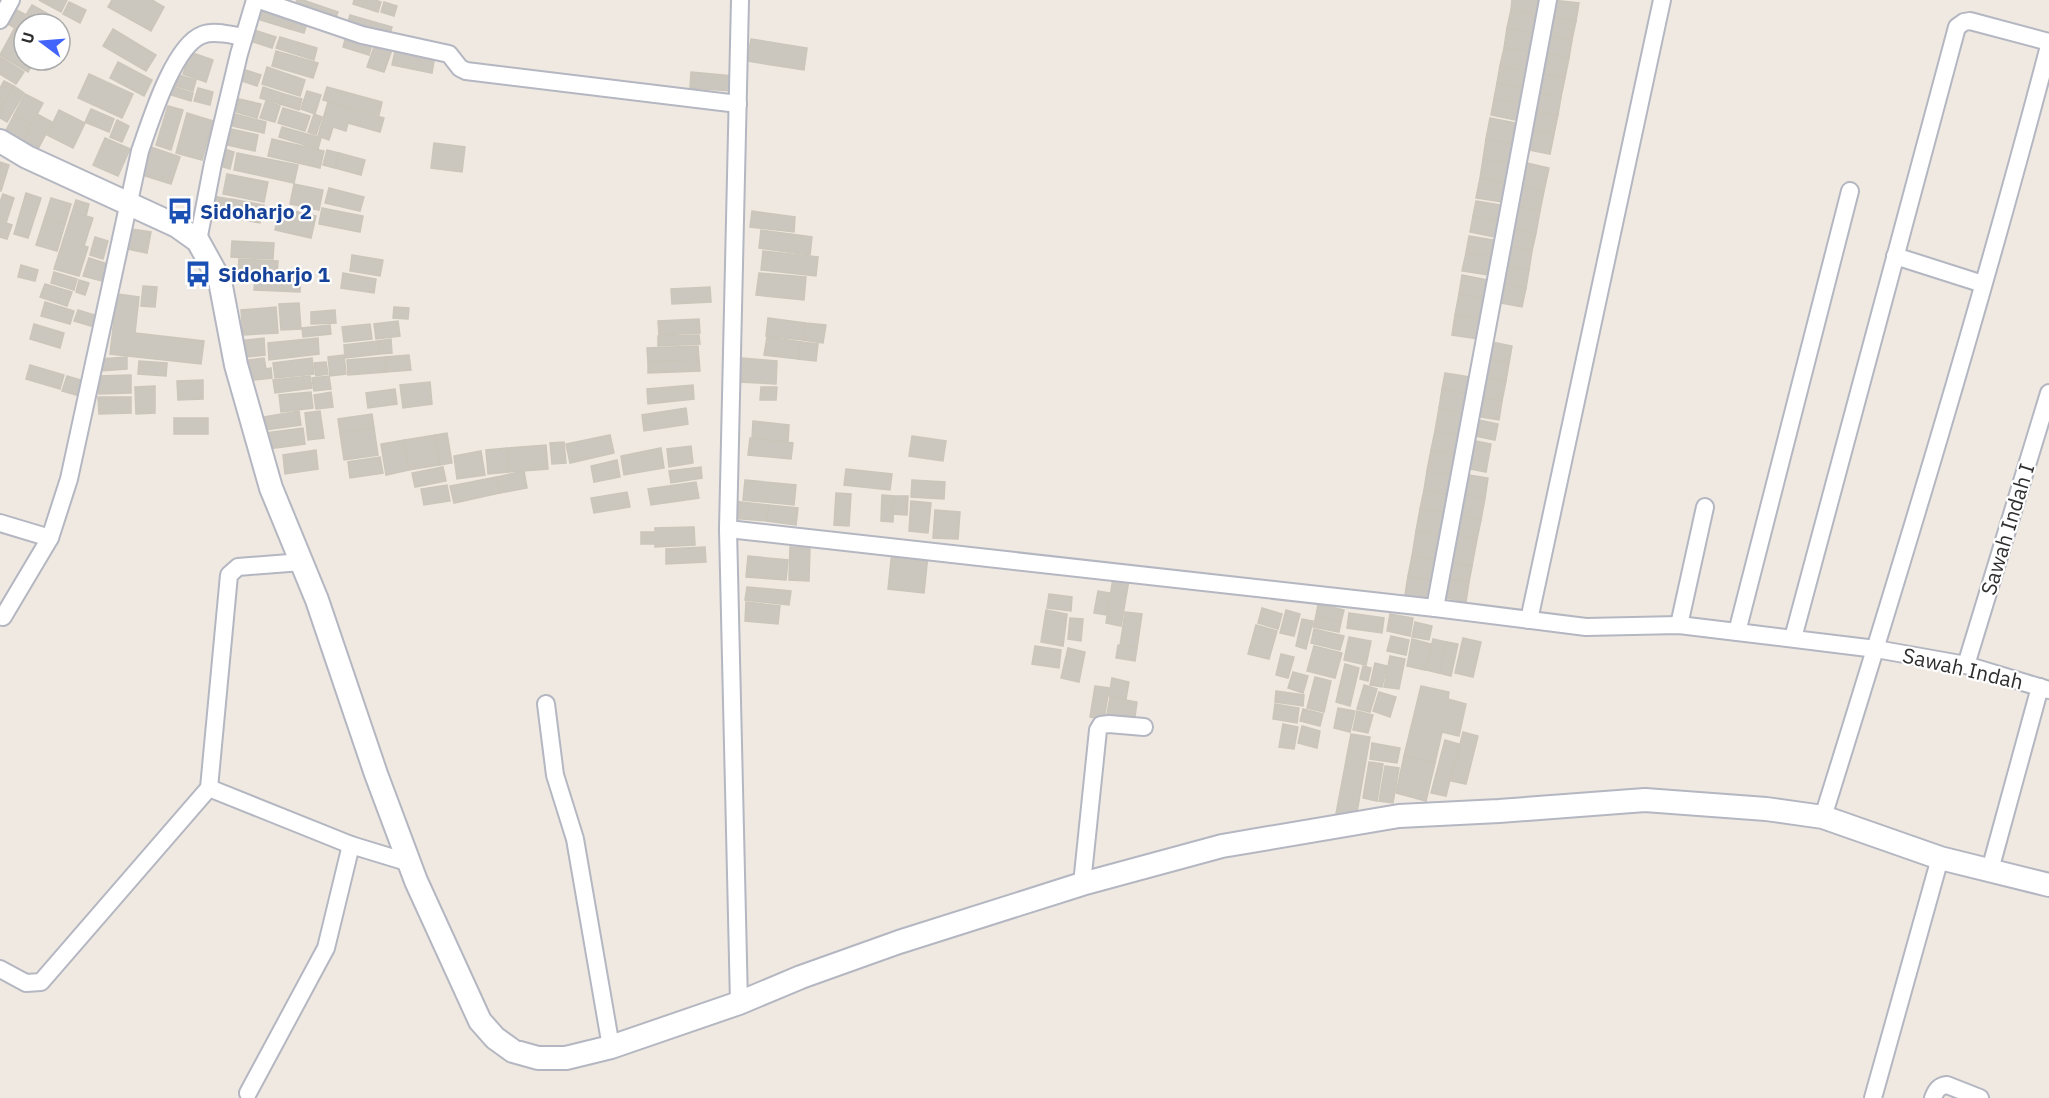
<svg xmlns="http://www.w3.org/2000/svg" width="2049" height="1098" font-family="'IBM Plex Sans',sans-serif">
<rect width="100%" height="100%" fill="#efe9e1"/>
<g fill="#cbc7bf" stroke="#cbc5ba" stroke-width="1.5">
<polygon points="39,0 67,0 61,12"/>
<polygon points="112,0 152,0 164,7 151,31 108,7"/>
<polygon points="297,0 303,0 338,12 334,23 293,10"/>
<polygon points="354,0 375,0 381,2 378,12 353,4"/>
<polygon points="1512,0 1538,0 1536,15 1511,10"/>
<polygon points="1552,0 1579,3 1576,21 1549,16"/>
<polygon points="69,2 86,10 80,23 63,14"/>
<polygon points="384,2 397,6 394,16 381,12"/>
<polygon points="32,5 59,20 56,24 24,24 24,33 6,23 15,9 26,15"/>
<polygon points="257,6 294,16 290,29 254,18"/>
<polygon points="1511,10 1536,15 1532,33 1507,28"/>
<polygon points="350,15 392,27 389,38 347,26"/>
<polygon points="294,16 308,20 304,33 290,29"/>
<polygon points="1549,16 1576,21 1572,40 1545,35"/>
<polygon points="1507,28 1532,33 1529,52 1504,48"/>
<polygon points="14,29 24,35 24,60 35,60 28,72 0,55"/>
<polygon points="113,29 156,55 146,71 103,46"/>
<polygon points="254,30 276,37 272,48 250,41"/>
<polygon points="1545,35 1572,40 1569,58 1542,53"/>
<polygon points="346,36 372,44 369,55 343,47"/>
<polygon points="280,37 317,48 314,60 276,48"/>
<polygon points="751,39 807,48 804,70 747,61"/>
<polygon points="375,44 392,50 384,72 367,67"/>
<polygon points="396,47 435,55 432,73 392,65"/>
<polygon points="1504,48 1529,52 1525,71 1500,66"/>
<polygon points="276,51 318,63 313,78 272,66"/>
<polygon points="190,52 213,60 206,82 183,74"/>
<polygon points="1542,53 1569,58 1565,78 1538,73"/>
<polygon points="0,57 24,72 16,84 0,74"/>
<polygon points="118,62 152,80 144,96 110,78"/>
<polygon points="1500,66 1525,71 1522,88 1497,83"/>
<polygon points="267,67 305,80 300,96 262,84"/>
<polygon points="239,68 261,75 257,86 236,79"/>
<polygon points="691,72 733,76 732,91 690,88"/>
<polygon points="1538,73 1565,78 1561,97 1534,92"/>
<polygon points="89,74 133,94 122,118 78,98"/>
<polygon points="175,74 196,80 193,91 172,85"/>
<polygon points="4,81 14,86 0,110 0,88"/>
<polygon points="1497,83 1522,88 1519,103 1494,99"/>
<polygon points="14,86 24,93 7,122 0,118 0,110"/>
<polygon points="170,86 193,93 191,101 168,94"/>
<polygon points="263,87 284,94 280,104 260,98"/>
<polygon points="327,87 382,102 379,115 323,100"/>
<polygon points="198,88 213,92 210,105 194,101"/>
<polygon points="307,91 321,95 315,114 301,109"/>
<polygon points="1534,92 1561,97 1558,115 1531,111"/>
<polygon points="25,94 43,103 32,124 14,115"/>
<polygon points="284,94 302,99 299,110 280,104"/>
<polygon points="239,99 261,104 257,118 236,112"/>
<polygon points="1494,99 1519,103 1516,120 1491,115"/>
<polygon points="266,101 280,106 275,122 260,118"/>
<polygon points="328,102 384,118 380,132 348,123 346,131 333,127 329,140 318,136"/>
<polygon points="168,106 183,110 171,150 156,145"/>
<polygon points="283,108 310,116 305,131 278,123"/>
<polygon points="91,109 114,119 109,132 85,122"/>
<polygon points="59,110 85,123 73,148 47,135"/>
<polygon points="1531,111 1558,115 1554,134 1527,129"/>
<polygon points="187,113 213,121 202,160 176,153"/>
<polygon points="37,114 52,122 36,153 21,145"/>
<polygon points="235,114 266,122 264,133 232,126"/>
<polygon points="314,114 322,117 316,135 308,132"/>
<polygon points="14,115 32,124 21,145 3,136"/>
<polygon points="1490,118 1516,123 1512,144 1486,139"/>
<polygon points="117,120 129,126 122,142 110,137"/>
<polygon points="282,127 321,138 318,149 279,137"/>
<polygon points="231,129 258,135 255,151 227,145"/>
<polygon points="1527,129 1554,134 1550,154 1524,149"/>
<polygon points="105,138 130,149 118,176 93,165"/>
<polygon points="272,139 324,151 320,168 268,156"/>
<polygon points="1486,139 1512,144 1509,163 1483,159"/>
<polygon points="434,143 465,147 462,172 431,168"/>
<polygon points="151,147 180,157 171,184 142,175"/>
<polygon points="221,148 234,152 230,169 217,165"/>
<polygon points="327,150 339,153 335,168 323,165"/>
<polygon points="237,153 298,165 294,183 234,170"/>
<polygon points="339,153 365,160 361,175 335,168"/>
<polygon points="1483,159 1509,163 1506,182 1480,178"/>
<polygon points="0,162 9,165 1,191 0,191"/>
<polygon points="1523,162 1549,168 1544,191 1518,185"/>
<polygon points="227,174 268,182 264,202 223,194"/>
<polygon points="1480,178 1506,182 1502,202 1476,198"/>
<polygon points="294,184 323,190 319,210 290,204"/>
<polygon points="1518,185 1544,191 1540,211 1514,206"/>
<polygon points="329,188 364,197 360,211 325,203"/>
<polygon points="26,193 41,198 28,238 14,234"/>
<polygon points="3,194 14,198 6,223 12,225 7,239 0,237 0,202"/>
<polygon points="212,196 230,199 227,217 209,215"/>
<polygon points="51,198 71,204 65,224 45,217"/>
<polygon points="231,199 264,205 260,223 228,217"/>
<polygon points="76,200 89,204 86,216 93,218 84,246 88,247 79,276 54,269"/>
<polygon points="1476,201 1501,205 1498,221 1473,216"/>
<polygon points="1514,206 1540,211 1536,233 1510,228"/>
<polygon points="280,208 316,216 311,238 275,230"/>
<polygon points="322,208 363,216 360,232 319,224"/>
<polygon points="752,211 795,217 794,232 750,227"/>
<polygon points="1473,216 1498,221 1495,237 1470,232"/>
<polygon points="45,217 65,224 57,251 36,245"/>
<polygon points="1510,228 1536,233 1532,251 1506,246"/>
<polygon points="131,229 151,232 147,253 127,249"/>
<polygon points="761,230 812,237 810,255 759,248"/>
<polygon points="1469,236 1494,240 1491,257 1466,253"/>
<polygon points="95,237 108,241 103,259 90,255"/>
<polygon points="232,241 274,243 273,259 231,257"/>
<polygon points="1506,246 1532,251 1529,270 1503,265"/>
<polygon points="763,251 818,257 816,276 761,270"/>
<polygon points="1466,253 1491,257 1488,275 1462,271"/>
<polygon points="352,255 383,260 380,276 350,271"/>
<polygon points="89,258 111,265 106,282 83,276"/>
<polygon points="239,259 278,261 277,275 238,274"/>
<polygon points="21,265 38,270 35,281 18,277"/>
<polygon points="1503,265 1529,270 1526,288 1499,283"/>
<polygon points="54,272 77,279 74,290 51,283"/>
<polygon points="343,273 376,279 374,293 341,288"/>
<polygon points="759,273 806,277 804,300 756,295"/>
<polygon points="1462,275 1488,280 1485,299 1459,294"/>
<polygon points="255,276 301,278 300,292 254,290"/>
<polygon points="79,280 89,283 85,295 76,292"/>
<polygon points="1499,283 1526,288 1522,307 1495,302"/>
<polygon points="45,284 72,292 67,306 40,297"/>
<polygon points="143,286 157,287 155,307 141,306"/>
<polygon points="710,287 711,302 672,304 671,289"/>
<polygon points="117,294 139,297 135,333 204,341 201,364 110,354"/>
<polygon points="1459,294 1485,299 1481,319 1455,315"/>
<polygon points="45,302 74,311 70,324 41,316"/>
<polygon points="299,303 301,329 281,330 279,304"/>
<polygon points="276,307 278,333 243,335 241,310"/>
<polygon points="394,307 409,308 408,319 393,318"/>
<polygon points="78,310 101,317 98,328 74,321"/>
<polygon points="335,310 336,323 311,324 311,312"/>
<polygon points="1455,315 1481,319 1478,339 1452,335"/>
<polygon points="768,318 805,323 803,340 766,336"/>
<polygon points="699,319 700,333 659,335 658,321"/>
<polygon points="398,321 400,336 376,339 374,324"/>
<polygon points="805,323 826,325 823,343 803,340"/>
<polygon points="34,324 64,333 60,348 30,339"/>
<polygon points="370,324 372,339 344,342 342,327"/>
<polygon points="330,325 331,334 303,337 302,328"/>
<polygon points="699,335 700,344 658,346 658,336"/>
<polygon points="767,337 801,342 798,359 764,355"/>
<polygon points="264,338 265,355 239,358 238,341"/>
<polygon points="318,338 319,354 269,360 268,343"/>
<polygon points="391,339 392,353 379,354 378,341"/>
<polygon points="378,341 379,354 345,358 344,345"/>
<polygon points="1487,341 1512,346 1509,363 1484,358"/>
<polygon points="801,342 818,344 816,361 798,359"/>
<polygon points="698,346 699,360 648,362 647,348"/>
<polygon points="344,355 346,374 330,376 328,357"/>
<polygon points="409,355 411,370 386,372 385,357"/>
<polygon points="127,357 127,369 100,371 99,359"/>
<polygon points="385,357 386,372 348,375 347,360"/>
<polygon points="264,358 266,369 271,368 272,378 245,381 242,361"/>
<polygon points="312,358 314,374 275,378 273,363"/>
<polygon points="742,358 777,361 776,384 740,382"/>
<polygon points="1484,358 1509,363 1506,381 1481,377"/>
<polygon points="699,360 700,371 648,373 648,362"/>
<polygon points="139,361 167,363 166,376 138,374"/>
<polygon points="326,362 328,374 316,376 314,363"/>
<polygon points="30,365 64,375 60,389 26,379"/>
<polygon points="1445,373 1471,377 1468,394 1442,389"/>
<polygon points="131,375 131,393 99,394 98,376"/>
<polygon points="67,376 84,381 80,396 62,391"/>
<polygon points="310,376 312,388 275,393 273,380"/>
<polygon points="329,376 331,389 314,391 312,378"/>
<polygon points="1481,377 1506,381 1502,401 1477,397"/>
<polygon points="203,380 203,399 178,400 177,381"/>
<polygon points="430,382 432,404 403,408 400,385"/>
<polygon points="693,385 694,399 648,404 647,389"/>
<polygon points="155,386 155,413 136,414 135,387"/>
<polygon points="761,387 777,387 776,400 760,400"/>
<polygon points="395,389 397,404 368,408 366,393"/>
<polygon points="1442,389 1468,394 1464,413 1439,408"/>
<polygon points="311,392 313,408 281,412 279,395"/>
<polygon points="331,392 333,407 316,409 314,395"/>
<polygon points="98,397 131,397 131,413 99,414"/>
<polygon points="1477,397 1502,401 1499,420 1474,416"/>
<polygon points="686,408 688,424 644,431 642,415"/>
<polygon points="1439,408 1464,413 1460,435 1435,431"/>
<polygon points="299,411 301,425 265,430 263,417"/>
<polygon points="320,411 324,438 308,440 305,413"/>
<polygon points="372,414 374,428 340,433 338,419"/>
<rect x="174" y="418" width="34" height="16"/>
<polygon points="1474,419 1498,424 1495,440 1470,435"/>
<polygon points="753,421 789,425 788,442 752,438"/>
<polygon points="303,428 305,444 268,449 266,433"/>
<polygon points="374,428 378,455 344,460 340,433"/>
<polygon points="1435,431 1460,435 1457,455 1431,450"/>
<polygon points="447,433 452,463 440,465 435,435"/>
<polygon points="435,435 440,465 409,470 404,440"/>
<polygon points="610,435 614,453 570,463 566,444"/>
<polygon points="912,436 946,441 943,461 909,456"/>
<polygon points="750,438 793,443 791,459 748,455"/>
<polygon points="404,440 409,470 386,475 381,444"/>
<polygon points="1471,440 1491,444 1486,472 1465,468"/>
<polygon points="564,442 566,463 552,464 550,443"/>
<polygon points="546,445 548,469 509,472 507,448"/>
<polygon points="691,446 693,463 669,467 667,449"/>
<polygon points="507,448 509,472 488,474 486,450"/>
<polygon points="661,448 664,468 624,475 621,456"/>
<polygon points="316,450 318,469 285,474 283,455"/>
<polygon points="1431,450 1457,455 1453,475 1427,471"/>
<polygon points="481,451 485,475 457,479 454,456"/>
<polygon points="380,457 383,473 350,478 348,462"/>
<polygon points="617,460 620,477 594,482 591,466"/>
<polygon points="443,467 446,481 415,487 412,473"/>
<polygon points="701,467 702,478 671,483 669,471"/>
<polygon points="846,469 892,474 890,490 844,485"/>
<polygon points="524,471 527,488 500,493 497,477"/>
<polygon points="1427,471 1453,475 1449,495 1424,490"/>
<polygon points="1463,474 1488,478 1485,498 1460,494"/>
<polygon points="497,477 500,493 454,503 450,486"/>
<polygon points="745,480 796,485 794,505 743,500"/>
<polygon points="912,480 945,482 944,499 911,497"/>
<polygon points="696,482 699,498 651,505 648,489"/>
<polygon points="447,485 450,501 424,505 421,489"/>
<polygon points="1424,490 1449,495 1446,513 1420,509"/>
<polygon points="627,492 630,507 594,513 591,498"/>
<polygon points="836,493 851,494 849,526 834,525"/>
<polygon points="1460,494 1485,498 1481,520 1456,515"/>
<polygon points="882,495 894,496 893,522 881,521"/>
<polygon points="894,496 908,496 907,515 893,514"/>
<polygon points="732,501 768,505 767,521 730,518"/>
<polygon points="911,501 931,503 928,533 909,531"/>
<polygon points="768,505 798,508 796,525 767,521"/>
<polygon points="1420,509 1446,513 1442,535 1416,531"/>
<polygon points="935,510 960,512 958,539 933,538"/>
<polygon points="1456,515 1481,520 1477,539 1453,534"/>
<polygon points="694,527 695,545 655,547 655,544 641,544 641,532 655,532 655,528"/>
<polygon points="1416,531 1442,535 1438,560 1412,556"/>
<polygon points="1453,534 1477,539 1472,566 1447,562"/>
<polygon points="705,547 706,562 666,564 666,549"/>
<polygon points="790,547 810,547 809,581 789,580"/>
<polygon points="892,551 928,555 924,593 888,589"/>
<polygon points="748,556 788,560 786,580 746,577"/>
<polygon points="1412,556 1438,560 1434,581 1408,576"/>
<polygon points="1447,562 1472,566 1469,582 1444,578"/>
<polygon points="1408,576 1434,581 1430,599 1405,595"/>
<polygon points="1113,578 1129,580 1121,626 1106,623"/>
<polygon points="1444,578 1469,582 1466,602 1441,597"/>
<polygon points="747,587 791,591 789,605 745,600"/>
<polygon points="1098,591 1110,593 1106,615 1094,613"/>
<polygon points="1049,594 1072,597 1071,611 1047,608"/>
<polygon points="746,602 780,606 778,624 745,621"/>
<polygon points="1318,604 1344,610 1341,622 1316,616"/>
<polygon points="1262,608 1282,614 1278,629 1258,623"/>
<polygon points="1046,610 1067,614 1063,646 1041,642"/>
<polygon points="1286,610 1300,614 1294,636 1280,633"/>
<polygon points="1125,612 1142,614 1137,648 1120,646"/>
<polygon points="1349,613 1384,618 1382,633 1347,628"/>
<polygon points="1390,614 1413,618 1410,636 1387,631"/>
<polygon points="1316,616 1341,622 1339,632 1313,627"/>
<polygon points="1070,618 1083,619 1081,641 1068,639"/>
<polygon points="1302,619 1313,621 1306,649 1296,646"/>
<polygon points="1415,622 1432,626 1429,640 1412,637"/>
<polygon points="1256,625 1277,631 1269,659 1248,654"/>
<polygon points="1314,629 1344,636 1340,650 1311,643"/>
<polygon points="1391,636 1409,640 1406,655 1387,651"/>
<polygon points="1349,637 1371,641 1366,665 1344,660"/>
<polygon points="1463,638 1481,642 1473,677 1455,673"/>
<polygon points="1412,639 1431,644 1425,670 1407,666"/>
<polygon points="1433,639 1447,642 1439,673 1426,670"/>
<polygon points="1447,642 1458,644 1451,676 1439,673"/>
<polygon points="1118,645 1137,648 1135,661 1116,658"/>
<polygon points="1035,646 1061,650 1059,668 1032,664"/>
<polygon points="1314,646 1342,653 1335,678 1307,671"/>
<polygon points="1068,648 1085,652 1079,682 1061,678"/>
<polygon points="1281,654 1294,657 1288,678 1276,675"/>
<polygon points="1390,656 1405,659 1399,689 1384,687"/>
<polygon points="1375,663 1387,666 1382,687 1370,685"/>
<polygon points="1345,664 1359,668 1350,706 1336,702"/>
<polygon points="1363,666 1371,668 1368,681 1360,679"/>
<polygon points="1293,672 1308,676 1303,693 1288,688"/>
<polygon points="1315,677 1331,681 1324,712 1307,708"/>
<polygon points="1112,678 1129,682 1126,699 1109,696"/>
<polygon points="1364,685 1377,689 1370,712 1357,709"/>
<polygon points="1095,686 1109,688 1104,720 1090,717"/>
<polygon points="1421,686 1449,692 1448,699 1466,704 1459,736 1442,732 1435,763 1404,756"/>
<polygon points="1276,691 1304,695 1303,706 1275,702"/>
<polygon points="1379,692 1396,697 1390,717 1373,711"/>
<polygon points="1110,697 1137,702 1134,724 1106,720"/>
<polygon points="1275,704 1299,708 1297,723 1273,719"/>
<polygon points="1338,708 1355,711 1350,732 1334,728"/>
<polygon points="1303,709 1323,714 1320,726 1300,721"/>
<polygon points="1357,711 1373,715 1368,733 1353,730"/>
<polygon points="1283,724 1298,727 1294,749 1279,747"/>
<polygon points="1302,726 1320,731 1317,748 1298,743"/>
<polygon points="1463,732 1478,736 1466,784 1451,781"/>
<polygon points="1351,734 1370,737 1356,818 1336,814"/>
<polygon points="1445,740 1459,744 1446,796 1431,793"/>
<polygon points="1372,743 1400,748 1397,763 1370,759"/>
<polygon points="1404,756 1435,763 1426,801 1396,793"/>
<polygon points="1369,762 1383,764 1377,801 1363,798"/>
<polygon points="1385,766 1399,768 1393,803 1379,801"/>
</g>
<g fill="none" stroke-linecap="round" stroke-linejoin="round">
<g stroke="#b4b7c1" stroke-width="20">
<g id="minor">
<polyline points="259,0 362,35 449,54 460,68 466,71 738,104"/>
<polyline points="0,20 11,0"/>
<polyline points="198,241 213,163 239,54 255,0"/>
<polyline points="1895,256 1983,284"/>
<polyline points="0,523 50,538"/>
<polyline points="728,529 1435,608 1586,627 1679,625 1737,632 1876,649 1966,665 2049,690"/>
<polyline points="1435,608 1548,0"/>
<path d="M3,617L50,538L69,479L140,151C150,123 173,46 202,35C214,30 231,35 244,37"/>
<polyline points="1529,620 1662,0"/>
<polyline points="1679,625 1705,507"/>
<polyline points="1737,632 1850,191"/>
<polyline points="1793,638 1957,27 1964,22 1970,21 2049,42"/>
<polyline points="1966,665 2049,393"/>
<polyline points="546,704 555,775 575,839 611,1047"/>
<polyline points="209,788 351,845 410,863"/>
<path d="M1823,817C1903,561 1981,305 2049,46"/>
<polyline points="1990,870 2040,687"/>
<polyline points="1082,884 1098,730 1101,725 1109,724 1144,727"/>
<polyline points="0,969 26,983 41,982 209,788 229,575 238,567 302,562"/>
<polyline points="739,1003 728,529 740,0"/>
<polyline points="248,1093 326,948 351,845"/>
<polyline points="1873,1098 1940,858"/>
<path d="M1933,1098C1936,1090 1939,1086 1947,1085L1980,1098"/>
</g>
</g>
<g stroke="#b4b7c1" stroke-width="26">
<polyline id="secondary" points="0,141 27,157 177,226 198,241 220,281 236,365 271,488 317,600 376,774 416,881 480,1021 495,1038 513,1051 538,1058 566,1058 611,1047 739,1003 801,977 899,942 1082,884 1222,846 1399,816 1499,811 1645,800 1766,809 1823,817 1940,858 2049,885"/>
</g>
<use href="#minor" stroke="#fff" stroke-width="16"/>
<use href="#secondary" stroke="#fff" stroke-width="22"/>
</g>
<defs>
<g id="bus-bare" transform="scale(2.07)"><path d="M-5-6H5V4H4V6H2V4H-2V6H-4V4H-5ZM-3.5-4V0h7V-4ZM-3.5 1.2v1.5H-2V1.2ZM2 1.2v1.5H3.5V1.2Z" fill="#1a4fb4" stroke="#fff" stroke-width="2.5" paint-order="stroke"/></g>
</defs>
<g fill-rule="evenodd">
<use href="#bus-bare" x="180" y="211"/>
<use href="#bus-bare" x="198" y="274"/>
</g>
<g text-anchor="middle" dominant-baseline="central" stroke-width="4.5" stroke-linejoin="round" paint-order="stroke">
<g font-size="21" font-weight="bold" fill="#164399" stroke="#fff" text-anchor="start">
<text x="200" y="211">Sidoharjo 2</text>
<text x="218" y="274">Sidoharjo 1</text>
</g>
<g font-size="21" fill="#2e2e2e" stroke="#fff">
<text transform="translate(2007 529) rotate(-73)">Sawah Indah I</text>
<text transform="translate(1963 668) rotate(13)">Sawah Indah</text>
</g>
</g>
<g transform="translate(42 42) rotate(286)"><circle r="28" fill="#ffffff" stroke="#ababab" stroke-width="1.5"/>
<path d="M0-4.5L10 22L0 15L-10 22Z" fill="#4264fb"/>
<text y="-9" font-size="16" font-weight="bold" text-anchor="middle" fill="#2e2e2e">U</text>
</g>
</svg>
